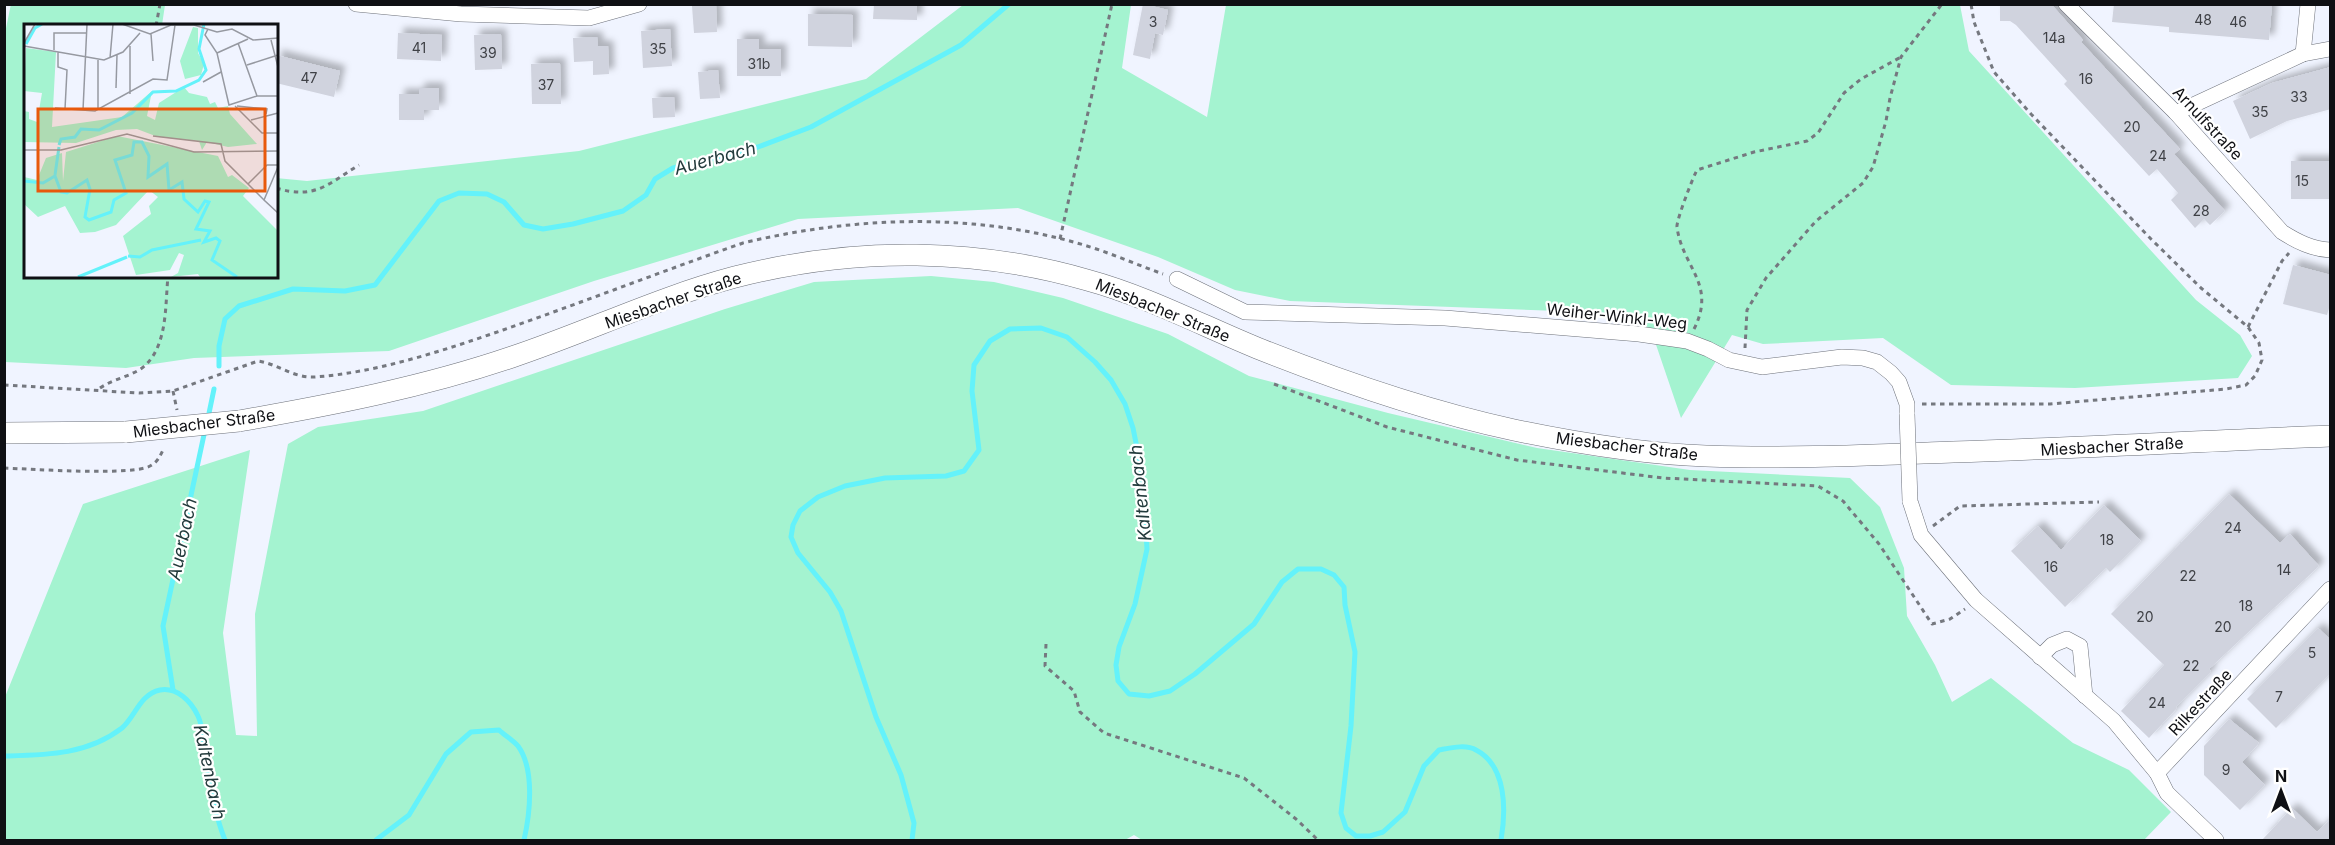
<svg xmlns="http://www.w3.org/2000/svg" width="2335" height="845" font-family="Inter,sans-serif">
<defs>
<filter id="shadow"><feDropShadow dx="5.5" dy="-5.5" stdDeviation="3" flood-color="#0004"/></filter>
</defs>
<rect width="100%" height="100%" fill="#f0f4ff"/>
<g fill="#a4f3d0">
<polygon points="11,4 165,5 162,25 26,26 26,276 276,276 276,178 307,181 579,151 866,79 963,5 1131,5 1122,68 1207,117 1226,5 1960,5 1969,51 2196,300 2240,335 2252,356 2238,378 2075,388 1951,385 1883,338 1763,344 1732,335 1681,418 1651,330 1613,313 1290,301 1235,290 1158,257 1018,208 798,219 594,281 389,351 194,358 126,368 5,362 4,38"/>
<polygon points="931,276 994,282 1063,298 1168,334 1249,376 1388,413 1537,448 1690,470 1850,478 1880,507 1904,568 1907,616 1935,665 1952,702 1991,678 2073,743 2129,770 2171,812 2144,840 1142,840 1134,835 1125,840 5,840 5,697 83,504 250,450 223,633 236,735 257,736 255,614 288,444 318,427 423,411 725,309 814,282"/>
</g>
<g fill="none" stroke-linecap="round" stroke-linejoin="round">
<g stroke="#64f2fa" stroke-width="5">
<polyline points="219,366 219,346 225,319 239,306 293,289 345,291 375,285 439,201 459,193 487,194 504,202 524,225 543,229 573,224 623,211 646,195 655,179 673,168 758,147 811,127 961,45 1009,4"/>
<polyline points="208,418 214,389"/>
<polyline points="173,690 163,626 205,430"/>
<path d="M4,756C46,755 87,755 122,728C135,717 140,694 160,690C177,687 191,701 198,716C203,726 203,740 205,752C210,781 214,813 225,840"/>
<path d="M376,840L409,815L446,754L471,732L499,730C504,735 513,740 518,746C535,769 530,814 524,840"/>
<path d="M912,840L914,823L901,775L876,717L841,611L830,592L798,553L791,537L793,525L800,511L818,497L845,486L885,478L946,476L964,471L979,450L972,391L974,365L990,341L1010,329L1041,328L1067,337L1095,362L1111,380L1125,404L1133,428L1143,478L1147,549L1135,604L1119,647L1116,665L1118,681L1129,694L1149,696L1170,691L1195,674L1254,624L1282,582L1298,569H1321L1334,575L1344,587L1345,605L1355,652L1351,726L1341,813L1346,828L1356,836H1370L1383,832L1405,812L1424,766L1439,750C1450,748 1466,744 1476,750C1507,766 1506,811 1501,840"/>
</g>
</g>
<g fill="#d0d3de" filter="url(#shadow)">
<polygon points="874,4 917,4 917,20 873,19"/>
<polygon points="1143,4 1168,10 1163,35 1155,33 1150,59 1133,55"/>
<polygon points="2000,4 2051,4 2083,40 2081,42 2180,149 2174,154 2225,211 2210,225 2204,219 2195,228 2171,200 2178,193 2157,169 2149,176 2064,84 2067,81 2016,25 2010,21 2000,21"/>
<polygon points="2114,4 2272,4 2269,40 2169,32 2169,27 2112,22"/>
<polygon points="716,5 717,32 694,33 692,6"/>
<polygon points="808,14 853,15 852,47 808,46"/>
<polygon points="670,29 672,66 643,68 641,31"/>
<polygon points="398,33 442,35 441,61 397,59"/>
<polygon points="501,34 502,69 475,70 474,35"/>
<polygon points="597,37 598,46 608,46 609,74 593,75 593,61 574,62 573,38"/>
<polygon points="737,39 759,39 759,49 781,49 781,76 737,76"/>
<polygon points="276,55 340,71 334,97 276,83"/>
<polygon points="560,63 561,104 532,104 531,64"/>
<polygon points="2331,67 2331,109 2287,121 2250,139 2233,101 2272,83"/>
<polygon points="718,70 720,98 700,99 698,72"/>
<polygon points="419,88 439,88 439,110 424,110 424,120 399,120 399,94 419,94"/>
<polygon points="674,97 675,117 653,118 652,98"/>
<rect x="2291" y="161" width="40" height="38"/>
<polygon points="2293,265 2331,275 2331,301 2327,315 2283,304"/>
<polygon points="2229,494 2280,543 2290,534 2319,566 2209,669 2211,672 2176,707 2177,708 2149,738 2121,711 2164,665 2111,614"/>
<polygon points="2104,505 2141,541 2110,572 2106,568 2065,607 2011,551 2038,526 2061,550"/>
<polygon points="2318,628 2331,640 2331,673 2276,728 2247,699"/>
<polygon points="2229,719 2259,743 2242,762 2265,785 2240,810 2204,775 2204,746"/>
<polygon points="2292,808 2317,832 2331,819 2331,840 2262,840"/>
</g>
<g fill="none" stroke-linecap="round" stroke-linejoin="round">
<g stroke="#6d717a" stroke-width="16">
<g id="minor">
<polyline points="356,4 461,14 589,18 639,4"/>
<path d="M2066,4L2176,113L2282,232C2298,242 2312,249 2330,250"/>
<polyline points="2303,54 2308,4"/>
<polyline points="2176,113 2303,54 2330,49"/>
<polyline points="1177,279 1245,312 1445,318 1639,334 1687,341 1708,349 1729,360 1762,367 1842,357 1863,358 1877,362 1891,373 1899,382 1907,404 1907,414"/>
<polyline points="1910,501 1921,535 1976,600 2114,721 2157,773"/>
<polyline points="2040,657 2052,645 2067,639 2080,646 2085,696"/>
<polyline points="2216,840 2167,793 2157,773 2330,589"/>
</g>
</g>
<g stroke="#6d717a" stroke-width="22">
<g id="secondary">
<path d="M239,421C331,405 424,387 512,357C587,332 659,297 735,277C794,262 856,254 917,255C974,256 1032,264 1087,280C1146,296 1201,325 1257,348C1340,381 1426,411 1514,430C1576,443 1642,454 1706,456C1788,459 1871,455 1953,452C2079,448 2205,441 2330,436"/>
<polyline points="4,433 126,432"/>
</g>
</g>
<g stroke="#75787f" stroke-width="3" stroke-dasharray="4.5 4.5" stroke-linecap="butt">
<polyline points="156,26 160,4"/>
<path d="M276,188C315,200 328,184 359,165"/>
<polyline points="1060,239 1112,4"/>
<polyline points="2248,327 2282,261 2289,253"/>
<path d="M1694,329C1717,284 1682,267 1677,227C1676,221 1693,177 1697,170L1754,152L1807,141L1818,133L1844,93L1861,79L1901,57"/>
<polyline points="1745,348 1747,310 1766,278 1816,221 1863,183 1873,167 1886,121 1890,98 1901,57 1942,4"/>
<polyline points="1274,384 1387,427 1517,460 1663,478 1818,486 1843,501 1879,544 1932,624 1950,619 1965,609"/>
<path d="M4,385L139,393L173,391L258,361C278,364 293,378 314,377C376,373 445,350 503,330C583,302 663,271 743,243C852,217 968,212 1077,243C1106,251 1135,264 1163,274"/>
<path d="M100,388C113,379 129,377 142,368C168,348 165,306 168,276"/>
<polyline points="173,391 177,410"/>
<polyline points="1922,404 2050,404 2226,389 2246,385 2255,376 2262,360 2259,343 2248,327 2201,288 2151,239 2031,114 1994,72 1974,22 1971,4"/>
<path d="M4,468C30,469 133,476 150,466C158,462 160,456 164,448"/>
<polyline points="1933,526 1960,506 2099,502"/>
<polyline points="1046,644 1045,666 1074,691 1080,712 1104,733 1244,778 1296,819 1318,840"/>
</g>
<use href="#minor" stroke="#fff" stroke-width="15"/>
<use href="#secondary" stroke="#fff" stroke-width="21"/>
<g stroke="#6d717a" stroke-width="16" stroke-linecap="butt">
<polyline id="minor-bridge" points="1907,414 1910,501"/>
</g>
<g stroke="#6d717a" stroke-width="22" stroke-linecap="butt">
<polyline id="secondary-bridge" points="126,432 239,421"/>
</g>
<use href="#minor-bridge" stroke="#fff" stroke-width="15"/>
<use href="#secondary-bridge" stroke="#fff" stroke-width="21"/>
</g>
<g text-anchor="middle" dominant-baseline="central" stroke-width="4.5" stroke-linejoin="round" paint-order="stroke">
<g font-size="14" fill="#3f4146">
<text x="2203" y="19">48</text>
<text x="1153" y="21">3</text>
<text x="2238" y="21">46</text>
<text x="2054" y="37">14a</text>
<text x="419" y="47">41</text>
<text x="658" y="48">35</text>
<text x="488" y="52">39</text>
<text x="759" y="63">31b</text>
<text x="309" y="77">47</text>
<text x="2086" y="78">16</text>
<text x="546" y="84">37</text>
<text x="2299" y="96">33</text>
<text x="2260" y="111">35</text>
<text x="2132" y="126">20</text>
<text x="2158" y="155">24</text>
<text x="2302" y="180">15</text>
<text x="2201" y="210">28</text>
<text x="2233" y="527">24</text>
<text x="2107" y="539">18</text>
<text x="2051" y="566">16</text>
<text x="2284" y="569">14</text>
<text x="2188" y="575">22</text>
<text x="2246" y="605">18</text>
<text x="2145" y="616">20</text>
<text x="2223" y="626">20</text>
<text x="2312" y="652">5</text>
<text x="2191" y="665">22</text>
<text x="2279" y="696">7</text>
<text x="2157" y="702">24</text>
<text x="2226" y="769">9</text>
</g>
<g font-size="16" fill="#0f1014" stroke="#fff">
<text transform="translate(2208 123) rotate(47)">Arnulfstraße</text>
<text transform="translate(673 300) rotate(-19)">Miesbacher Straße</text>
<text transform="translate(1163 310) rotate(22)">Miesbacher Straße</text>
<text transform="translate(1617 316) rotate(6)">Weiher-Winkl-Weg</text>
<text transform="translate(204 423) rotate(-7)">Miesbacher Straße</text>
<text transform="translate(1627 446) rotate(7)">Miesbacher Straße</text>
<text transform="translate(2112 446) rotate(-3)">Miesbacher Straße</text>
<text transform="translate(2200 702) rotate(-47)">Rilkestraße</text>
</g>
<g font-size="18" font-style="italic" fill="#233b3c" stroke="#fff">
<text transform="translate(715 158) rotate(-15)">Auerbach</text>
<text transform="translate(1140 493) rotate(-96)">Kaltenbach</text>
<text transform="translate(182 539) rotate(-78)">Auerbach</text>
<text transform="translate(210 772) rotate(78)">Kaltenbach</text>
</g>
</g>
<g transform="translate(24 24)">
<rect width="254" height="254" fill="#f0f4ff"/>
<path d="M169,3L174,4V29L180,40L177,51L161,55L156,37ZM2,24L32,28L28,103L98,93L128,67L123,92L131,96L135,79L160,63L165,69L183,73L186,80L191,78L194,84L204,82L206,90L233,120L204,123L183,118L178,126L175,117L134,113L113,105L92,106L52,119L0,118V87L5,88V95L13,98L18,69L0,67ZM93,112L194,132L204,153L208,151L225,164L219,172L253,206V253H176L174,250L147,253L154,249L160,231L155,229L146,246L112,251L99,212L127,190L125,182L134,173L125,166L92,201L71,208L56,209L41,182L14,193L0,180V153L13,156L22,134L38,129L39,157L42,128Z" fill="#a4f3d0"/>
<path fill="none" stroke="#64f2fa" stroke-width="3" d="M2,20L11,4L18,0M35,121L37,115L51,113L57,105L75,106L108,89L129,68L152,67L175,56L182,46L175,25L180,0M31,151L35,123M0,157L19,159L31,152L37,168L43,169L63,156L66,165L61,193L65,196L87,188L90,176L102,169L91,136L108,131L110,118H118L125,132L124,153L143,140L145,166L158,158L160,175L174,188L181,177L185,178L172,205L186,207L180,218L192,214L196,217L188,236L213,253M104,232L116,233L128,226L177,216M54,253L103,233"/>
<path fill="none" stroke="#9699a1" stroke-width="1.5" d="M98,0L126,10L147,1H170L193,8L208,5L229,16L254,14M184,5L181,11L193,29L205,81L233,72H254M127,10L129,37M247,16L254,43M0,19L11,0M214,19L233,72M0,22L80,36L99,28L116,9M106,22V70M30,26V9H62M34,28V43L43,46L41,85M193,29L224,15M86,34L89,0M223,41L254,31M179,58L197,48M92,64L93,31M211,82L238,109H254M213,82L243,85L242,90M31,84L71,87L129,55L143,56L151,1M59,86L63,0M74,86V36M227,96L254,89M129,112L197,120L201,137L224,160M0,126H37L103,110L170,128L254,127M254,143L240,176L254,189M240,176L224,160L243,141H254"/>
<path fill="#e8590c" fill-opacity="0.15" stroke="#e8590c" stroke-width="3" d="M14,85H241V167H14Z"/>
<rect width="254" height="254" fill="none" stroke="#0f1014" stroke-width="3"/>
</g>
<rect width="2335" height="845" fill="none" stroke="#0f1014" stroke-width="12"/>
<g transform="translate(2281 791)" stroke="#ffffff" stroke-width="4.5" paint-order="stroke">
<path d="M0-4.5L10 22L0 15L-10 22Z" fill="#0f1014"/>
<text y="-9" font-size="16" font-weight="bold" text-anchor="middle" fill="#0f1014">N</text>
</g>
</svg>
